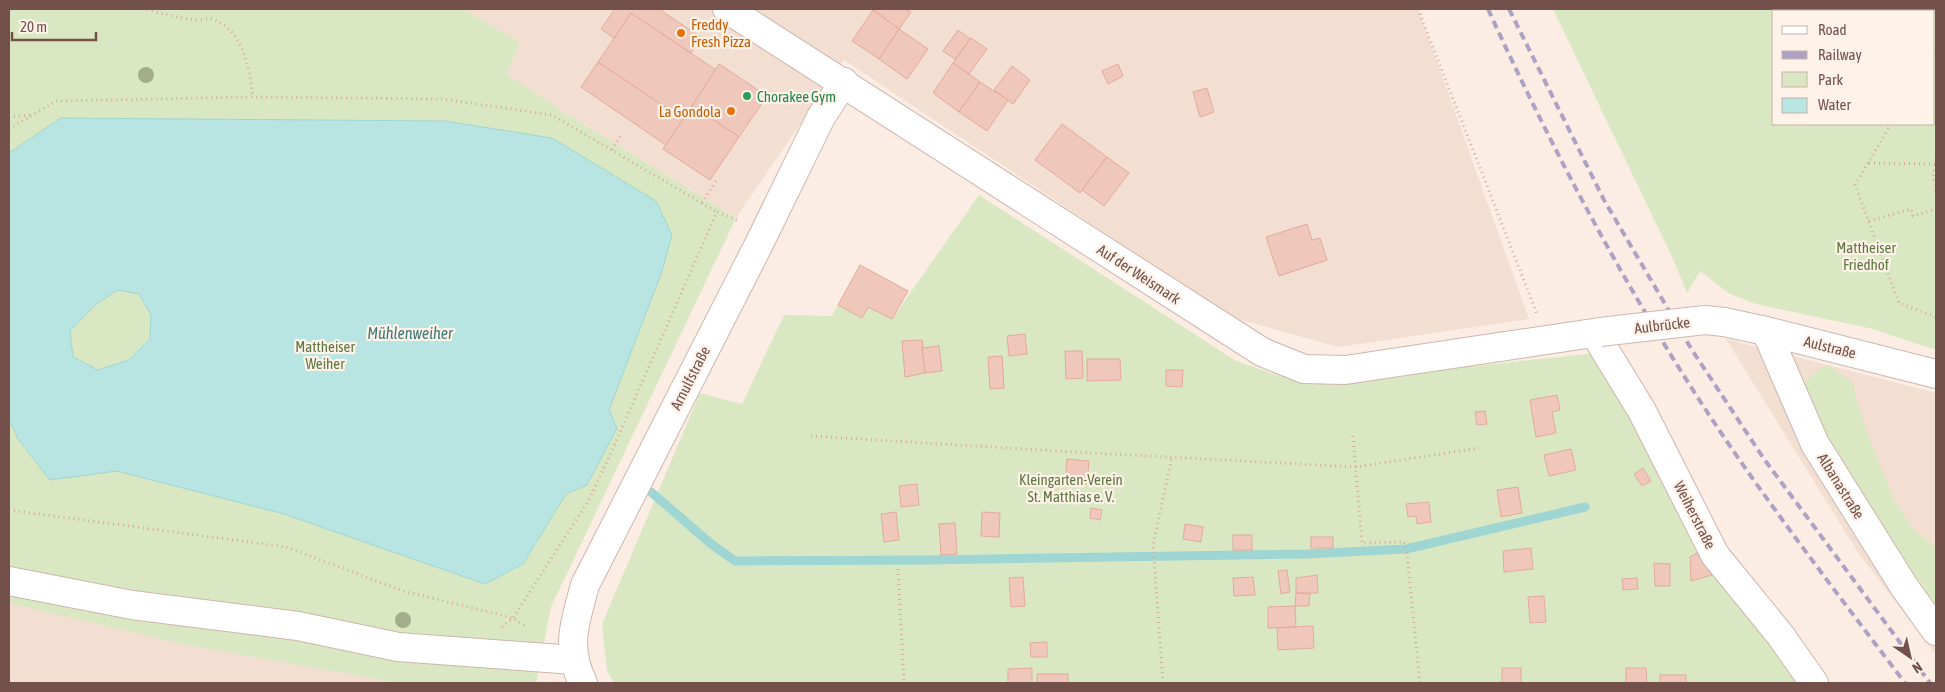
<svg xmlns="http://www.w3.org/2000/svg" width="1945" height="692" font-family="'Asap Condensed',sans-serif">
<rect width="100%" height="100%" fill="#fbede3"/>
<g fill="#f3ded2">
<polygon points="463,9 1418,9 1529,319 1338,347 1231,317 844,60 736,218 562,111 507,74 520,42"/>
<polygon points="1726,339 1936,393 1936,655 1857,551"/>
<polygon points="9,552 531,676 537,683 9,683"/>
</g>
<g fill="#d9e8c2" fill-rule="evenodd">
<polygon points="9,9 463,9 520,42 507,74 562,111 736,218 551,607 536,683 400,683 182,644 9,603"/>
<path d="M1553,9H1936V350L1873,329L1756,304L1730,294L1700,271L1687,293L1674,261ZM1774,11H1934V124H1774Z"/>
<polygon points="979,195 1236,361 1276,375 1365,378 1596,353 1628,404 1697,553 1708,569 1801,683 614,683 607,671 602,624 700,393 742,404 784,315 832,316 838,305 862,318 868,307 892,319"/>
<polygon points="1829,365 1854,384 1855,395 1866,429 1893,498 1913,529 1936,547 1936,613 1921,582 1902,570 1803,401 1805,382 1818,370"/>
</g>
<path fill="#b8e4e2" stroke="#9fd6d4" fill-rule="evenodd" d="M61,118L445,121L552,138L656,201L672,235L662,271L609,410L617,428L587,485L566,494L523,564L485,584L284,514L117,471L50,480L18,439L9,420V153ZM117,290L139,294L151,315L150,339L129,360L98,370L73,357L70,331L94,306Z"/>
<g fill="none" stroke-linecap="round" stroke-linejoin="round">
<polyline stroke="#9fd6d4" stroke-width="9" points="651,492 710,543 735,561 928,560 1306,554 1406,549 1585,507"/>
</g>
<g fill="#f0c7bb" stroke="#e2aa9c">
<polygon points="615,9 659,9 702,38 691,53 631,13 614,38 601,29"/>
<polygon points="874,9 905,9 911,12 899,29 873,10"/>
<polygon points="873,10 899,29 879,59 852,41"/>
<polygon points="631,13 716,70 683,119 598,62"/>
<polygon points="899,29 928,49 907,79 879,59"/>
<polygon points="958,30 970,39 955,59 943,51"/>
<polygon points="971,38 987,49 969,74 953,63"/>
<polygon points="598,62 683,119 666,145 581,87"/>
<polygon points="953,63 980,82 959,112 933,93"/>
<polygon points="719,64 767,96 739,137 692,106"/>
<polygon points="1118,64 1123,76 1108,84 1102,71"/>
<polygon points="1012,66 1030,80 1013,104 994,90"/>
<polygon points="980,82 1008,100 987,131 959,112"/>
<polygon points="1207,88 1214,112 1200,117 1193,92"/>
<polygon points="692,106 739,137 710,180 663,149"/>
<polygon points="1062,124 1107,157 1080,193 1035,160"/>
<polygon points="1107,157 1129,173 1104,206 1082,190"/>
<polygon points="1307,224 1312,240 1320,238 1327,260 1279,276 1266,237"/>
<polygon points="860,265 908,291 892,319 868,307 862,318 838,305"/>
<polygon points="1025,334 1027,354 1009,356 1007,336"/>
<polygon points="922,340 925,373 905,377 902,341"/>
<polygon points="939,346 942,371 925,373 922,348"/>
<polygon points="1065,351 1082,351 1083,378 1066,379"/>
<polygon points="1002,356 1004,388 990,389 988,357"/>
<polygon points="1087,359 1120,359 1121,380 1087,381"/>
<polygon points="1166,370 1183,370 1182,387 1166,386"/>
<polygon points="1557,395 1560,410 1552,412 1556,433 1536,437 1530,400"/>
<polygon points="1485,411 1487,424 1477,425 1475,412"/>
<polygon points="1571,449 1576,470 1549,476 1544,455"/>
<polygon points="1067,459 1089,461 1087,484 1065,483"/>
<polygon points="1643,468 1651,481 1642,486 1634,474"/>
<polygon points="917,484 919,505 901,507 899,486"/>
<polygon points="1518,487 1522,513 1501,517 1497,490"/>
<polygon points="1429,502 1431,522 1417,524 1416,516 1408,517 1406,504"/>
<polygon points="1091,508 1102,510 1100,520 1090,518"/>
<polygon points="896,512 899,540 884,542 881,514"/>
<polygon points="982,512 1000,513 999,537 981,536"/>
<polygon points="955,523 957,554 941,555 939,524"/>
<polygon points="1185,524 1203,527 1201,542 1183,539"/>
<rect x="1233" y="535" width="19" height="15"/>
<rect x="1311" y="537" width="22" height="11"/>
<polygon points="1531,548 1533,569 1504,572 1503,551"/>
<polygon points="1697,553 1712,575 1691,581 1690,557"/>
<polygon points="1654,563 1670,564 1670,586 1655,586"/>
<polygon points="1287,570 1290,592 1281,594 1278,571"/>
<polygon points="1317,575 1318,593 1296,593 1296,578"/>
<polygon points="1023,577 1025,606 1011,607 1009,578"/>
<polygon points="1253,577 1255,595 1234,596 1233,578"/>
<polygon points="1637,578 1638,589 1623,590 1622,579"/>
<polygon points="1296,593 1310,594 1309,606 1295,606"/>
<polygon points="1544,596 1546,622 1530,623 1528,597"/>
<polygon points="1295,606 1296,627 1268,628 1268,607"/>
<polygon points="1313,626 1314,648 1278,650 1277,628"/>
<polygon points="1047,642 1047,657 1031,657 1030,643"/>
<polygon points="1032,668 1032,683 1008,683 1008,669"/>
<rect x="1502" y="668" width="19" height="15"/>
<polygon points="1626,668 1646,668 1647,683 1626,683"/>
<rect x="1037" y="674" width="31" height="9"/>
<rect x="1660" y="675" width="26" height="8"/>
</g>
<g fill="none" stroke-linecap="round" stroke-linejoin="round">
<g stroke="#ceb6ad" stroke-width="30">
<g id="minor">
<polyline points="727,9 1262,352 1304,369 1345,370 1600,332"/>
<polyline points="1724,322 1766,331 1936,374"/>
<polyline points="1766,331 1815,444 1905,588 1936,631"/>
<polyline points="1595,334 1642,411 1715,555 1781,636 1814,683"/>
<polyline points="9,581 132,605 298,626 398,647 574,660"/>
<path d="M583,683C565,646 575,623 585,585L760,242L821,117L844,82"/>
</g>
</g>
<g stroke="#d5aa9f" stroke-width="3" stroke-dasharray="1 4" stroke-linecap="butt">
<path d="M142,9C160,12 177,18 195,20C201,21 208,17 213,19C244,31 249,68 253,97"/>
<polyline points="1418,9 1537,314"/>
<polyline points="1934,50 1936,46"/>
<polyline points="9,117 30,115"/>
<polyline points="1891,124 1855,185 1899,303 1936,317"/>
<polyline points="9,129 56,101 253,97 442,99 552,115 717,212"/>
<polyline points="612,150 622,134"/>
<polyline points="1936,160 1933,177 1936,192"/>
<polyline points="1869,163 1936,164"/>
<polyline points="702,203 716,181"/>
<polyline points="1869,221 1911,209 1913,216 1936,209"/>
<polyline points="811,436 1073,452 1356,467 1479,448"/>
<polyline points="1353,436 1362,543 1404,542 1407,555 1420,683"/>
<polyline points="9,510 286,547 403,591 513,618 527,627"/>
<polyline points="898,569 904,683"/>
<polyline points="502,627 513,618 589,500 609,457 717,212 739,221"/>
<polyline points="1163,683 1153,545 1172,457"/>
</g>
<use href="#minor" stroke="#fff" stroke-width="28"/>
<g stroke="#aea2c4" stroke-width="4" stroke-dasharray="8 5" stroke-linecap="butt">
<path d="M1488,9C1561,169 1646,327 1748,472C1798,543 1852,613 1905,683"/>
<polyline points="1509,9 1604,200 1692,350 1764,459 1930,683"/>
</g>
<g stroke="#ceb6ad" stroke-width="30" stroke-linecap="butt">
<polyline id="minor-bridge" points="1600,332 1705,320 1724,322"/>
</g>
<use href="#minor-bridge" stroke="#fff" stroke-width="28"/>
</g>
<g fill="#a4ad8a">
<circle cx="146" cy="75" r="8"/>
<circle cx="403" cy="620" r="8"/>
</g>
<g fill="#e8710a" stroke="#fef2e9" stroke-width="2">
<circle cx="681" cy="33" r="5"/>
<circle cx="731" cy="111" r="5"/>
</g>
<circle fill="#2e9e5b" stroke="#fef2e9" stroke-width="2" cx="747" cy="96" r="5"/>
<g text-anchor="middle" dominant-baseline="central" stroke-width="4.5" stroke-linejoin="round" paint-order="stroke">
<g font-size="15" fill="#c56008" stroke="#fef2e9" text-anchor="start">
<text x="691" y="24">Freddy<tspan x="691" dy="17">Fresh Pizza</tspan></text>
<text x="721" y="111" text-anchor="end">La Gondola</text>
</g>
<g font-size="15" fill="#27864d" stroke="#fef2e9" text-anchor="start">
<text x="757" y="96">Chorakee Gym</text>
</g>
<g font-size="15" fill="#5d7842" stroke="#fef2e9">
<text x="1866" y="247">Mattheiser<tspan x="1866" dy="17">Friedhof</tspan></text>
<text x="325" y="346">Mattheiser<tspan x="325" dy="17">Weiher</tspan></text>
<text x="1071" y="479">Kleingarten-Verein<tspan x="1071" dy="17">St. Matthias e. V.</tspan></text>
</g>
<g font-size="15" fill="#73514a" stroke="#fef2e9">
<text transform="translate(1139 274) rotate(33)">Auf der Weismark</text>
<text transform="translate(1662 325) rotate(-7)">Aulbrücke</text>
<text transform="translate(1830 347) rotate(14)">Aulstraße</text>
<text transform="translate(690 378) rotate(-63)">Arnulfstraße</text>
<text transform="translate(1841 486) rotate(58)">Albanastraße</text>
<text transform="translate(1695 515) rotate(63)">Weiherstraße</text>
</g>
<g font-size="16" font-style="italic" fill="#3e7877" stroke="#fef2e9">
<text x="410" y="333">Mühlenweiher</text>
</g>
</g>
<rect width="1945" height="692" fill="none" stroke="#73514a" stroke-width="20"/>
<rect x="1772" y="10" width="162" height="115" fill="#fef2e9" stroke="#c6b2a9"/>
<rect x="1782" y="26" width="25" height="8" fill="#ffffff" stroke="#c6b2a9"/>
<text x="1818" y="35" font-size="15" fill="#73514a">Road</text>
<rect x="1782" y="51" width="25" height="8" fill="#aea2c4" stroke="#c6b2a9"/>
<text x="1818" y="60" font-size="15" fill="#73514a">Railway</text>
<rect x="1782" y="72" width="25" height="15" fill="#d9e8c2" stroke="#c6b2a9"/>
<text x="1818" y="85" font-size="15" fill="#73514a">Park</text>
<rect x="1782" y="98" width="25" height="15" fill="#b8e4e2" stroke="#c6b2a9"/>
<text x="1818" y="110" font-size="15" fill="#73514a">Water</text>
<g transform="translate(1910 657) rotate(146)" stroke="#fef2e9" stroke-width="4" paint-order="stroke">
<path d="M0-4L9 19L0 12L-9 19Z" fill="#73514a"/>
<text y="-8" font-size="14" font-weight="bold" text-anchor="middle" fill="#73514a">N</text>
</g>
<path d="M12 32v8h84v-8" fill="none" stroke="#73514a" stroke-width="2.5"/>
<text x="20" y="32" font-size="15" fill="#73514a" stroke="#fef2e9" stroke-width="4" paint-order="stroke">20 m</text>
</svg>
